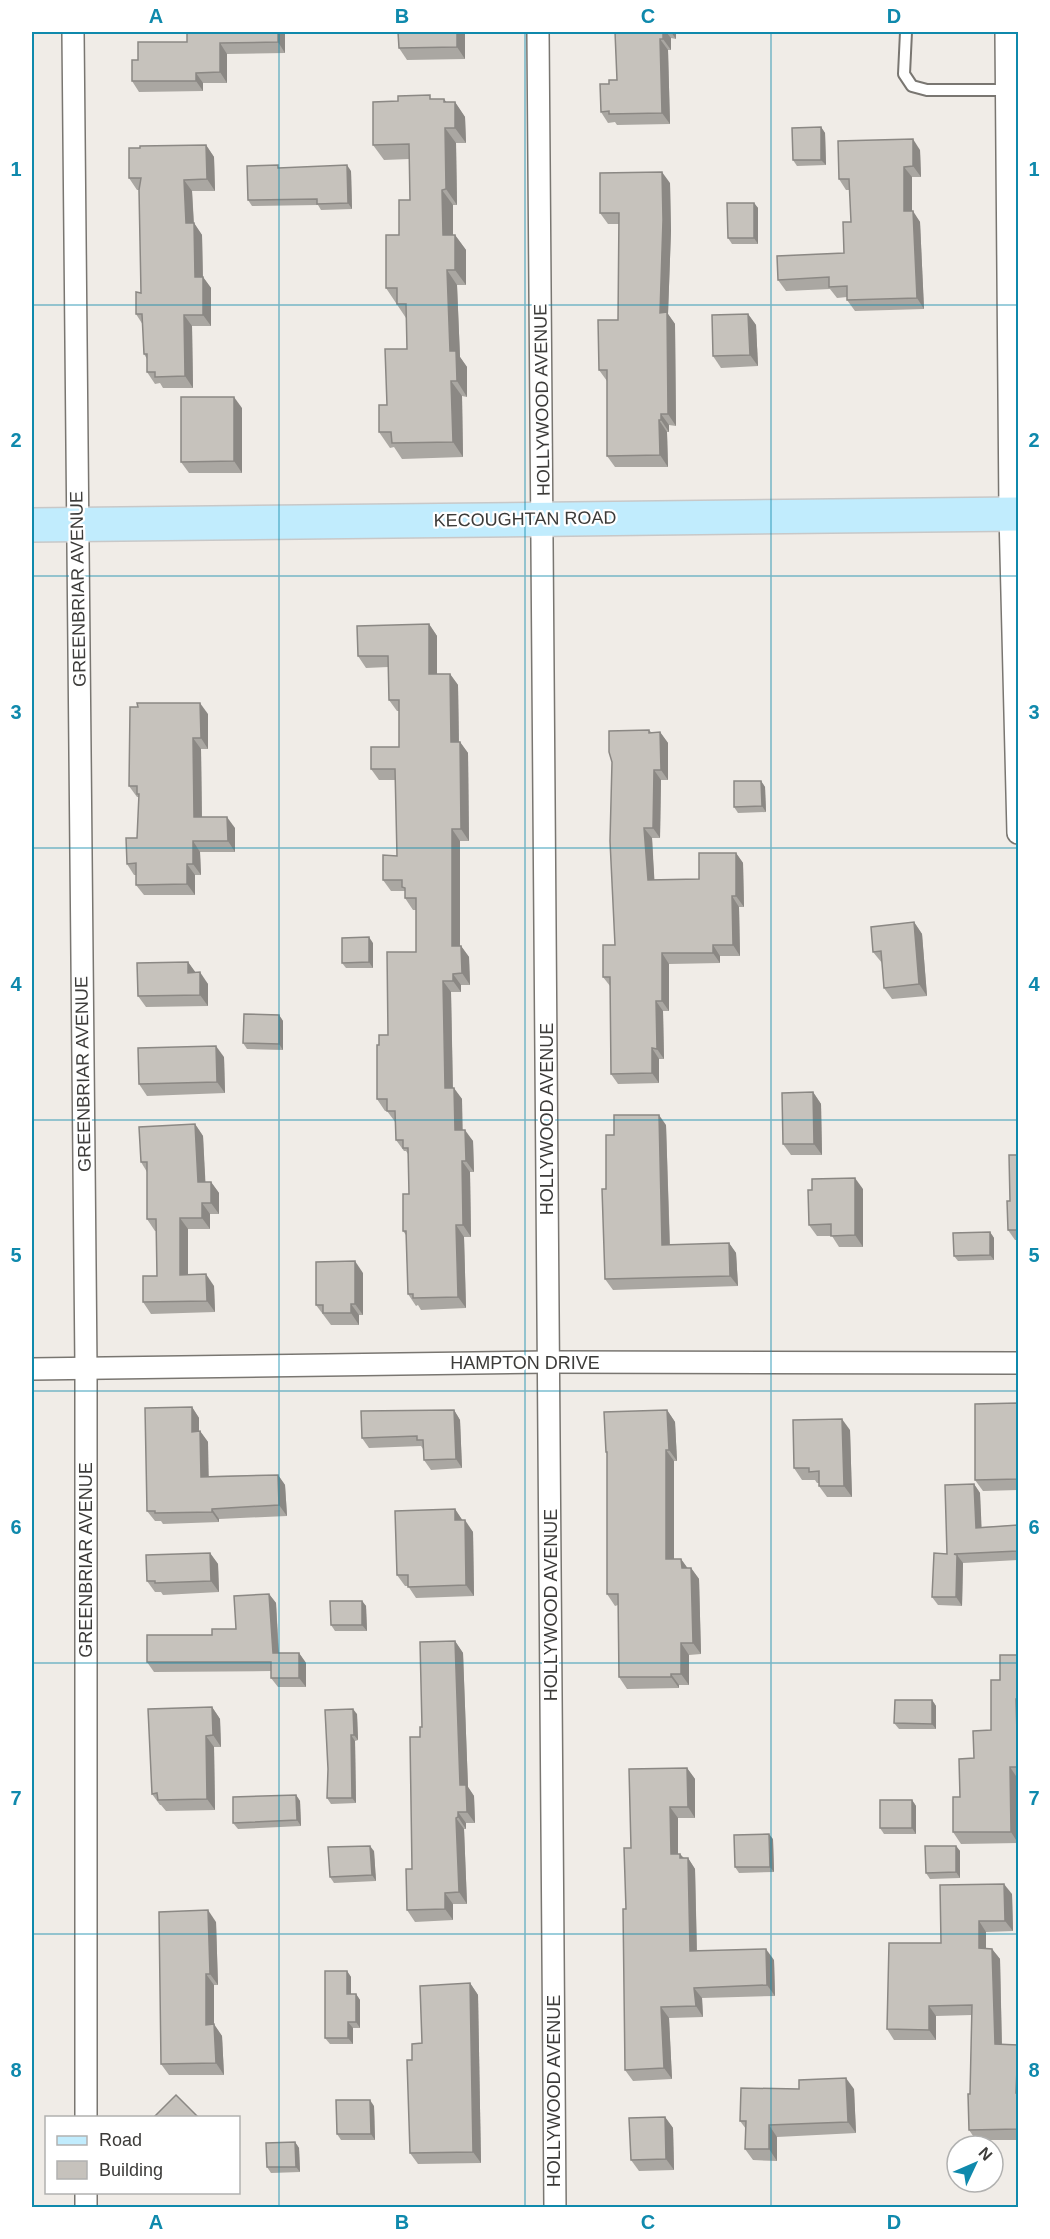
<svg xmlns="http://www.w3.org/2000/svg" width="1050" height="2239" font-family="Arial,sans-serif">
<rect width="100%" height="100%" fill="#f0ece7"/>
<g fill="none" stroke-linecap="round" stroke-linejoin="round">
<g stroke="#797671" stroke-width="14">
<polyline id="lane" points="906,32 904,74 912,86 927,90 1007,90"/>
</g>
<g stroke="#797671" stroke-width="24">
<g id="street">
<polyline points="73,32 86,1368 86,2118"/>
<polyline points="538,32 555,2208"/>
<polyline points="1006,32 1010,514 1018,833"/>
<polyline points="32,1369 549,1362 1018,1363"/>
<polyline points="86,2192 86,2208"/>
</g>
</g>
<g stroke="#c8c8c8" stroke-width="36">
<polyline id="primary" points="32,525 1018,514"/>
</g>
<use href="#lane" stroke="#fff" stroke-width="10"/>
<use href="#street" stroke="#fff" stroke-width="21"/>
<use href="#primary" stroke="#c1ecfd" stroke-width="33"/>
</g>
<g fill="#aaa7a2">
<polygon points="285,32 285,53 227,54 227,83 203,83 203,91 139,92 132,81 138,60 187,42"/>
<polygon points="398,32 465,32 465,59 407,60 399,48"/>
<polygon points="615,32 676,32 676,39 671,38 671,50 668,50 670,124 617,125 615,122 608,123 601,112 609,84 617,80"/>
<polygon points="444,99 446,102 455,102 465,117 466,143 456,143 457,205 453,205 453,235 455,235 466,250 466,285 457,285 460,357 467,367 467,397 462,396 463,457 402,459 394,447 390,448 379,432 387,405 407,349 406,318 386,288 399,235 410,200 409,159 384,160 373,145 398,101"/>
<polygon points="821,127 825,133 826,165 797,166 793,160"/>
<polygon points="206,145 214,157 215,191 192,191 194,223 202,235 203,277 211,288 211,326 192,326 193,388 163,388 160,383 155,384 147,372 147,359 144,354 143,325 136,314 141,293 139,190 137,190 129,178"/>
<polygon points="920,150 921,177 912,177 912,211 920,222 924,309 855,311 847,300 847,297 837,298 830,289 786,291 778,280 844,253 851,222 850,190 846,190 839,179"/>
<polygon points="280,168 351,171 352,209 321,210 318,205 252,206 248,200"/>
<polygon points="670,183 671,231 668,314 675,324 676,426 669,425 669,432 667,432 668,467 615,467 607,456 607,381 599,370 618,320 619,224 608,224 600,213"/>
<polygon points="754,203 758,208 758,244 732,244 728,238"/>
<polygon points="748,314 756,325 758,366 721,368 713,356"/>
<polygon points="242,408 242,473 189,473 181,462"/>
<polygon points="429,624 437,636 437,674 450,674 458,685 459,742 460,742 468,753 469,841 460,841 460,946 461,946 469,957 470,985 461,985 461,992 451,992 453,1088 462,1099 462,1130 473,1141 474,1172 470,1172 471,1237 464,1237 466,1308 421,1310 418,1305 416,1306 408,1294 406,1235 403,1231 409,1194 408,1154 406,1151 404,1151 396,1140 396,1123 387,1111 385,1111 377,1099 379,1045 388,1035 416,952 416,910 413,910 405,898 405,891 391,891 383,880 397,856 396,780 379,780 371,769 399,747 399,711 397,711 389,700 388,667 366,668 358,656"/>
<polygon points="208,714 208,749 201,749 202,817 235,828 235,852 200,852 201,875 195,875 195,895 144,895 136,885 136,875 134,875 127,864 137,838 139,797 137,797 129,786"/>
<polygon points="649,730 651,732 660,732 668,743 668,780 661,780 660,838 652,838 654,880 699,879 736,853 743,863 744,907 739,907 740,956 720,956 720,963 669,964 669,1011 663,1011 664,1059 659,1059 659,1083 618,1084 611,1074 610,986 603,977 615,945"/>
<polygon points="761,781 765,787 766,812 738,813 734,807"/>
<polygon points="914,922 922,934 927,996 892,999 884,988 882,963 873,952"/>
<polygon points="373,943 373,968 346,968 342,963"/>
<polygon points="188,962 195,972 208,984 208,1006 146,1007 138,996"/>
<polygon points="279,1015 283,1021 283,1050 247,1049 243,1043"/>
<polygon points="224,1057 225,1093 147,1096 139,1084"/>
<polygon points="813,1092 821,1104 822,1155 791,1155 783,1144"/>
<polygon points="195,1124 203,1136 205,1182 211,1182 219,1193 219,1214 210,1214 210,1229 188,1229 188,1275 214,1286 215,1312 151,1314 143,1302 157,1276 156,1231 155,1231 147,1219 147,1172 141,1162"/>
<polygon points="666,1125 670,1245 729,1243 736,1253 738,1286 613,1290 605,1279 606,1189 614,1135"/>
<polygon points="1018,1155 1018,1240 1015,1240 1008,1230 1010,1201"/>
<polygon points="863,1189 863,1247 839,1247 832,1236 817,1236 809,1225"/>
<polygon points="990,1232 994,1238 994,1260 958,1261 954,1256"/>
<polygon points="363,1273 363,1315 359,1315 359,1325 331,1325 316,1305"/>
<polygon points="1018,1403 1018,1490 983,1491 975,1480"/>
<polygon points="192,1407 199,1418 199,1431 200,1431 208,1442 208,1476 278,1475 285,1485 287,1516 219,1519 219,1522 163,1524 161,1521 155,1521 147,1511"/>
<polygon points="454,1410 460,1420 462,1468 431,1470 424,1460 423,1449 421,1446 369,1448 362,1438"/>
<polygon points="667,1410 675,1422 677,1461 674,1461 674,1559 681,1559 687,1568 691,1568 699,1579 701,1654 689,1655 689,1685 679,1685 679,1688 627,1689 619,1677 618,1605 615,1606 607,1594 607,1454 606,1452"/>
<polygon points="850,1430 852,1497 827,1497 819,1486 819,1483 817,1483 815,1480 802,1480 794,1468"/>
<polygon points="974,1484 980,1493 981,1527 1018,1525 1018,1560 963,1563 962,1606 938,1605 932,1597 947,1554"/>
<polygon points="455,1509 462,1520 473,1532 474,1596 416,1598 408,1586 405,1586 397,1575"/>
<polygon points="210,1553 218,1564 219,1592 163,1595 161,1592 155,1592 147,1581"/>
<polygon points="269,1594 276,1603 279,1653 299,1653 306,1663 306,1687 278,1687 271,1678 271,1671 154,1672 147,1662 212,1635 236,1629"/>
<polygon points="362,1601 366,1606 367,1631 335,1631 331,1625"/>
<polygon points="455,1641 463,1653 468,1787 474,1796 475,1823 466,1823 466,1829 464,1829 467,1904 453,1904 453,1920 415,1922 407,1910 412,1869 420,1737 422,1727"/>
<polygon points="1018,1655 1018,1843 961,1844 953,1832 960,1797 974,1758 991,1730"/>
<polygon points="932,1700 936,1706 936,1729 899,1729 894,1723"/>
<polygon points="212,1707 220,1719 221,1747 214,1747 215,1810 166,1811 161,1805 160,1805 152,1794"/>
<polygon points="357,1714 358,1740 355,1741 356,1803 331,1804 327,1798"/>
<polygon points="687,1768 695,1779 695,1818 678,1818 678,1854 680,1854 684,1858 688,1858 695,1869 697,1951 774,1960 775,1996 702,1998 703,2017 669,2018 672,2079 633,2081 625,2070 626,1909 631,1848"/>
<polygon points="296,1795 300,1801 301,1826 238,1829 233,1823"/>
<polygon points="912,1800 916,1806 916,1834 884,1834 880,1828"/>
<polygon points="773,1839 774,1872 739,1873 735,1867"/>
<polygon points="956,1846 960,1851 960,1878 930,1879 926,1873"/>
<polygon points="374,1851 376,1881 334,1883 330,1877"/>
<polygon points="1012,1894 1013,1931 986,1932 986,1949 992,1949 1000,1959 1002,2044 1018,2045 1018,2140 976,2140 969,2130 972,2015 936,2016 936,2040 894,2040 887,2029 941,1943"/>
<polygon points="216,1922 218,1985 214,1985 214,2025 222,2036 224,2075 169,2075 161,2064"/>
<polygon points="347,1971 351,1977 351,1994 356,1994 360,2000 360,2028 353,2028 353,2044 330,2044 325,2038"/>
<polygon points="470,1983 478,1995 481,2163 418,2164 410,2153 412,2060 422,2043"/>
<polygon points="854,2089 856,2133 777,2137 777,2161 753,2160 745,2149 746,2129 740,2121"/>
<polygon points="374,2106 375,2140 341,2140 337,2134"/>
<polygon points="665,2117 673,2128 674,2170 639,2171 631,2160"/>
<polygon points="295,2142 299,2148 300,2172 271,2173 267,2167"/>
</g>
<g fill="#8b8884">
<polygon points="278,32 285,32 285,53 278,42"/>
<polygon points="457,32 465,32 465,59 457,47"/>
<polygon points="663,32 666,32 671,38 671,50 663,39"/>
<polygon points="671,32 676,32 676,39"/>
<polygon points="660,39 668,50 670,124 662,113"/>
<polygon points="220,43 227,54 227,83 220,72"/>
<polygon points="196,73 203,83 203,91 196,81"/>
<polygon points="444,99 455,114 455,102 465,117 466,143 455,128 444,102"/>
<polygon points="821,127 825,133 826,165 821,160"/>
<polygon points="445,128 456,143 457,205 446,189"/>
<polygon points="913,139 920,150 921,177 913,166"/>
<polygon points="206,145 214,157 215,191 207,179"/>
<polygon points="347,165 351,171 352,209 348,203"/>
<polygon points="904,167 912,177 912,222 904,211"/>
<polygon points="662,172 670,183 671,231 668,314 675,324 676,426 668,414 660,313"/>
<polygon points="184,180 192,191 194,230 194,223 202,235 203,288 195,277 186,223"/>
<polygon points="442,190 453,205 453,250 443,235"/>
<polygon points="754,203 758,208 758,244 754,238"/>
<polygon points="913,211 920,222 924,309 917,298"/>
<polygon points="455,235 466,250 466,285 455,270"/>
<polygon points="447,270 457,285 460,357 467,367 467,397 457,381 450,351"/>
<polygon points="203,277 211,288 211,326 203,315"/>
<polygon points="748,314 756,325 758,366 750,355"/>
<polygon points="184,315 192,326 193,388 185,376"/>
<polygon points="451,381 462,396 463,457 453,442"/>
<polygon points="234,397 242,408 242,473 234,461"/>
<polygon points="661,414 669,425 669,432 661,420"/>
<polygon points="659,420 667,432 668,467 660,455"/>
<polygon points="429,624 437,636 437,686 429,674"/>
<polygon points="450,674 458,685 459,753 451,742"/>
<polygon points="200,703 208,714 208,749 201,738"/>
<polygon points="660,732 668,743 668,780 661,770"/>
<polygon points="193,738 201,749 202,828 194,817"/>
<polygon points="460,742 468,753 469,841 461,829"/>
<polygon points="654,770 661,780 660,838 653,828"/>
<polygon points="761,781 765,787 766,812 762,806"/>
<polygon points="227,817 235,828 235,852 228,841"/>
<polygon points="644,828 652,838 655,890 648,880"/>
<polygon points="452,829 460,841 460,957 452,946"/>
<polygon points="193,841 200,852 201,875 193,864"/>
<polygon points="736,853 743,863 744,907 736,896"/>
<polygon points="187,864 195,875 195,895 187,884"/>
<polygon points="732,896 739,907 740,956 733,945"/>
<polygon points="914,922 922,934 927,996 919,984"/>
<polygon points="369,937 373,943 373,968 369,962"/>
<polygon points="713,945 720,956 720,963 713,953"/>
<polygon points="461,946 469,957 470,985 462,973"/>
<polygon points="662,953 669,964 669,1011 662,1001"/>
<polygon points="188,962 196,973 188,973"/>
<polygon points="200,972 208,984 208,1006 200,995"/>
<polygon points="453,974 461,985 461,992 453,981"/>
<polygon points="443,981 451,992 453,1099 445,1088"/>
<polygon points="656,1001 663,1011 664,1059 657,1049"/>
<polygon points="279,1015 283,1021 283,1050 279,1044"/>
<polygon points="216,1046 224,1057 225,1093 217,1082"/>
<polygon points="652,1048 659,1059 659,1083 652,1073"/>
<polygon points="454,1088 462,1099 463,1142 455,1130"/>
<polygon points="813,1092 821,1104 822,1155 814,1144"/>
<polygon points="659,1115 666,1125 670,1256 662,1245"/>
<polygon points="195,1124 203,1136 206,1193 198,1182"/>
<polygon points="465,1130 473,1141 474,1172 466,1161"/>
<polygon points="462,1161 470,1172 471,1237 463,1225"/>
<polygon points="855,1178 863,1189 863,1247 855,1235"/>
<polygon points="211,1182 219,1193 219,1214 211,1203"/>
<polygon points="202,1203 210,1214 210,1229 202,1218"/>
<polygon points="180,1218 188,1229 188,1286 180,1275"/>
<polygon points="456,1225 464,1237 466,1308 458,1297"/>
<polygon points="990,1232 994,1238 994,1260 990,1255"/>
<polygon points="729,1243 736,1253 738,1286 730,1276"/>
<polygon points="355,1261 363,1273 363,1315 355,1304"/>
<polygon points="206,1274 214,1286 215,1312 207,1301"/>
<polygon points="351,1304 359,1315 359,1325 351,1313"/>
<polygon points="192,1407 199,1418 199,1442 192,1432"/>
<polygon points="454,1410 460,1420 462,1468 456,1459"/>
<polygon points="667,1410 675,1422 677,1461 669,1450"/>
<polygon points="842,1419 850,1430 852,1497 844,1486"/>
<polygon points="200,1431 208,1442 209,1487 201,1477"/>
<polygon points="666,1450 674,1461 674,1571 666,1559"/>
<polygon points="278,1475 285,1485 287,1516 279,1505"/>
<polygon points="974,1484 980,1493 982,1536 976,1528"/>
<polygon points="212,1509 219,1519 219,1522 212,1512"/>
<polygon points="455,1509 463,1521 455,1520"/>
<polygon points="465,1520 473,1532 474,1596 466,1585"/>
<polygon points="210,1553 218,1564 219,1592 211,1581"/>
<polygon points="957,1555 963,1563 962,1606 956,1597"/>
<polygon points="681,1559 689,1570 682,1568"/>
<polygon points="691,1568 699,1579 701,1654 693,1643"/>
<polygon points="269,1594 276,1603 279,1663 273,1653"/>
<polygon points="362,1601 366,1606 367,1631 362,1625"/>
<polygon points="455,1641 463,1653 468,1787 474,1796 475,1823 467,1812 460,1785"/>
<polygon points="681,1643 689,1655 689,1685 681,1674"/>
<polygon points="299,1653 306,1663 306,1687 299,1678"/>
<polygon points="671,1674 679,1685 679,1688 671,1677"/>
<polygon points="1016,1699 1018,1703 1018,1768 1018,1767"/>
<polygon points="932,1700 936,1706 936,1729 932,1724"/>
<polygon points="212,1707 220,1719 221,1747 213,1735"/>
<polygon points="353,1709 357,1714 358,1740 354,1735"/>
<polygon points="351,1735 355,1741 356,1803 352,1798"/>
<polygon points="206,1736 214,1747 215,1810 207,1799"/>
<polygon points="1010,1767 1018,1779 1018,1843 1011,1832"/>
<polygon points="687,1768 695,1779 695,1818 688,1807"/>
<polygon points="296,1795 300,1801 301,1826 297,1820"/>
<polygon points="912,1800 916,1806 916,1834 912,1828"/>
<polygon points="670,1807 678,1818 678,1865 671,1854"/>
<polygon points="458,1812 466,1823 466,1829 458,1817"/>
<polygon points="456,1818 464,1829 467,1904 459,1892"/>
<polygon points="769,1834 773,1839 774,1872 770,1867"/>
<polygon points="370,1846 374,1851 376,1881 372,1875"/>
<polygon points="956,1846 960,1851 960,1878 956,1872"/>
<polygon points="680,1854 688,1864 688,1858 695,1869 697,1962 690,1951"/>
<polygon points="1004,1884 1012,1894 1013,1931 1005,1921"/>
<polygon points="445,1893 453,1904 453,1920 445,1909"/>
<polygon points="208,1910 216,1922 218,1985 210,1974"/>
<polygon points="979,1921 986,1932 986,1959 979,1948"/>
<polygon points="766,1949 774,1960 775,1996 767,1985"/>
<polygon points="992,1949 1000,1959 1002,2055 995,2044"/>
<polygon points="347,1971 351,1977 351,2000 347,1994"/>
<polygon points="206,1974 214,1985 214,2036 206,2025"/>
<polygon points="470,1983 478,1995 481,2163 473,2152"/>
<polygon points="694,1988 702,1998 703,2017 696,2006"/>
<polygon points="356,1994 360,2000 360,2028 356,2022"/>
<polygon points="929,2006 936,2016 936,2040 929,2030"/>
<polygon points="661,2007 669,2018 672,2079 664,2068"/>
<polygon points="348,2022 353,2028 353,2044 348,2038"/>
<polygon points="214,2024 222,2036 224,2075 216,2063"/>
<polygon points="1018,2045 1018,2096 1016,2093"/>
<polygon points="846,2078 854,2089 856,2133 848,2122"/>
<polygon points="370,2100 374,2106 375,2140 371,2134"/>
<polygon points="665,2117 673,2128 674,2170 666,2159"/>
<polygon points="769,2125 777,2137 777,2161 769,2149"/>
<polygon points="295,2142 299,2148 300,2172 296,2167"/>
</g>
<g fill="#c6c2bc" stroke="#8b8884" stroke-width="1.5">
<polygon points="187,32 278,32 278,42 220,43 220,72 196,73 196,81 132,81 132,60 138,60 138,42 187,42"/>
<polygon points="398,32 457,32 457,47 399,48"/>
<polygon points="615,32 663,32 663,39 660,39 662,113 609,114 609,111 601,112 600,84 609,84 609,80 617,80"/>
<polygon points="430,95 430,99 444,99 444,102 455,102 455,128 445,128 446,189 442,190 443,235 455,235 455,270 447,270 450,351 456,351 457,381 451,381 453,442 392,443 391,432 379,432 379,405 387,405 385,349 407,349 406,304 397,304 397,288 386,288 386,235 399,235 399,200 410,200 409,144 373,145 373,102 398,101 398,96"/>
<polygon points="821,127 821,160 793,160 792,128"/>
<polygon points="913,139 913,166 904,167 904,211 913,211 917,298 847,300 847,286 829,287 829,277 778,280 777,256 844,253 843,222 851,222 849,179 839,179 838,141"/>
<polygon points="206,145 207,179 184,180 186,223 194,223 195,277 203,277 203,315 184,315 185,376 155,377 155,372 147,372 147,354 144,354 142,314 136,314 136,292 141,293 139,190 141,178 129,178 129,148 140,148 140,146"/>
<polygon points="278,165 278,168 347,165 348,203 317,204 317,199 248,200 247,166"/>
<polygon points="662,172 663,220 660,313 667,312 668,414 661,414 661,420 659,420 660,455 607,456 607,370 599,370 598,320 618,320 619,213 600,213 600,173"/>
<polygon points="727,203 754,203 754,238 728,238"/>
<polygon points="748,314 750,355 713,356 712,315"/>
<polygon points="181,397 234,397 234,461 181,462"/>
<polygon points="429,624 429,674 450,674 451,742 460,742 461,829 452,829 452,946 461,946 462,973 453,974 453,981 443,981 445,1088 454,1088 455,1130 465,1130 466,1161 462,1161 463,1225 456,1225 458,1297 413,1298 413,1294 408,1294 406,1231 403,1231 403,1194 409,1194 408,1148 403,1148 403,1140 396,1140 395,1111 387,1111 387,1099 377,1099 377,1045 379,1045 379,1035 388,1035 387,952 416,952 416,898 405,898 405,888 402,887 402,880 383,880 383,855 397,856 395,769 371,769 371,747 399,747 399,700 389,700 388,656 358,656 357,626"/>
<polygon points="137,703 200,703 201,738 193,738 194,817 227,817 228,841 193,841 193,864 187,864 187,884 136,885 136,863 127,864 126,838 137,838 139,794 137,794 137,786 129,786 130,707 138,707"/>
<polygon points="649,730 649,733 660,732 661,770 654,770 653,828 644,828 648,880 699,879 699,853 736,853 736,896 732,896 733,945 713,945 713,953 662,953 662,1001 656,1001 657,1049 652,1048 652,1073 611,1074 610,977 603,977 603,945 615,945 610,841 612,762 609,752 609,731"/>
<polygon points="734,781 761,781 762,806 734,807"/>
<polygon points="914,922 919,984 884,988 881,951 873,952 871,927"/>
<polygon points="369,937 369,962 342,963 342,938"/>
<polygon points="188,962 188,973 200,972 200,995 138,996 137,963"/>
<polygon points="244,1014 279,1015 279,1044 243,1043"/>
<polygon points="216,1046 217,1082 139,1084 138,1048"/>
<polygon points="813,1092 814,1144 783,1144 782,1093"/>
<polygon points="614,1115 659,1115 662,1245 729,1243 730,1276 605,1279 602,1189 606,1189 606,1135 614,1135"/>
<polygon points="195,1124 198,1182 211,1182 211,1203 202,1203 202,1218 180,1218 180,1275 206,1274 207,1301 143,1302 143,1276 157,1276 156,1219 147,1219 147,1162 141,1162 139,1127"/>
<polygon points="1009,1155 1018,1155 1018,1230 1008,1230 1007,1201 1010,1201"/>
<polygon points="855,1178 855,1235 831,1236 831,1224 809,1225 808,1190 812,1190 812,1179"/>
<polygon points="990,1232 990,1255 954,1256 953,1233"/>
<polygon points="355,1261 355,1304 351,1304 351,1313 323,1313 323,1305 316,1305 316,1262"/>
<polygon points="1018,1403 1018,1479 975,1480 975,1404"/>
<polygon points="192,1407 192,1432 200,1431 201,1477 278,1475 279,1505 212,1509 212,1512 155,1513 155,1511 147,1511 145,1408"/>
<polygon points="454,1410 456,1459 424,1460 423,1440 417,1440 417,1436 362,1438 361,1411"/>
<polygon points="667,1410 669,1450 666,1450 666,1559 681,1559 682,1568 691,1568 693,1643 681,1643 681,1674 671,1674 671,1677 619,1677 618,1594 607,1594 607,1452 606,1452 604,1412"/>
<polygon points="842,1419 844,1486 819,1486 819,1471 809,1472 809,1468 794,1468 793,1420"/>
<polygon points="974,1484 976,1528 1018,1525 1018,1551 954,1554 957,1555 956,1597 932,1597 934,1553 947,1554 945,1485"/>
<polygon points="455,1509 455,1520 465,1520 466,1585 408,1587 408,1575 397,1575 395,1511"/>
<polygon points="210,1553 211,1581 155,1583 155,1581 147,1581 146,1555"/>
<polygon points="269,1594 273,1653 299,1653 299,1678 271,1678 271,1662 147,1662 147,1635 212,1635 212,1629 236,1629 234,1596"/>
<polygon points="330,1601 362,1601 362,1625 331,1625"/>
<polygon points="455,1641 460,1785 466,1785 467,1812 458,1812 458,1817 456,1818 459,1892 445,1893 445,1909 407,1910 406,1869 412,1869 410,1737 420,1737 420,1727 422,1727 420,1642"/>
<polygon points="1000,1655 1018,1655 1018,1699 1016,1699 1018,1767 1010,1767 1011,1832 953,1832 953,1797 960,1797 959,1759 974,1758 973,1731 991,1730 991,1680 1000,1680"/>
<polygon points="895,1700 932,1700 932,1724 894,1723"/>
<polygon points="212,1707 213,1735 206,1736 207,1799 158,1800 157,1793 152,1794 148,1709"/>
<polygon points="353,1709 354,1735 351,1735 352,1798 327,1798 328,1769 325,1710"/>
<polygon points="687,1768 688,1807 670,1807 671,1854 680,1854 680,1858 688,1858 690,1951 766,1949 767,1985 694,1988 696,2006 661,2007 664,2068 625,2070 623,1909 626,1909 624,1848 631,1848 629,1769"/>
<polygon points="296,1795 297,1820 233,1823 233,1797"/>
<rect x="880" y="1800" width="32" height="28"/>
<polygon points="769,1834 770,1867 735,1867 734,1835"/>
<polygon points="370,1846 372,1875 330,1877 328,1847"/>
<polygon points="925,1846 956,1846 956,1872 926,1873"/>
<polygon points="1004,1884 1005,1921 979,1921 979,1948 992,1949 995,2044 1018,2045 1016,2093 1018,2093 1018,2129 969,2130 968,2094 970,2094 972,2005 929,2006 929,2030 887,2029 889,1943 941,1943 940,1885"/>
<polygon points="208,1910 210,1974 206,1974 206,2025 214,2024 216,2063 161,2064 159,1912"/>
<polygon points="325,1971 347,1971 347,1994 356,1994 356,2022 348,2022 348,2038 325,2038"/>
<polygon points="470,1983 473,2152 410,2153 407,2060 412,2060 412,2044 422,2043 420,1986"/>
<polygon points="846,2078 848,2122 769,2125 769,2149 745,2149 746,2121 740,2121 741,2088 799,2089 799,2080"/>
<polygon points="176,2095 199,2118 153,2118"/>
<polygon points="336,2100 370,2100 371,2134 337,2134"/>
<polygon points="665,2117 666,2159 631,2160 629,2118"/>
<polygon points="295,2142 296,2167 267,2167 266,2143"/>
</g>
<path fill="none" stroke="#0f89ac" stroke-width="1.5" stroke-opacity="0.55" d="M279,32V2208M525,32V2208M771,32V2208M32,305H1018M32,576H1018M32,848H1018M32,1120H1018M32,1391H1018M32,1663H1018M32,1934H1018"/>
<g text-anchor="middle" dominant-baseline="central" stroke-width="4.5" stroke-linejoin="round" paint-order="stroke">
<g font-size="18" fill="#3c3b39" stroke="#fff">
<text transform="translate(542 400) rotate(-91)">HOLLYWOOD AVENUE</text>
<text transform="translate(525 519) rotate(-1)">KECOUGHTAN ROAD</text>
<text transform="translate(78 589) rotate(-91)">GREENBRIAR AVENUE</text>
<text transform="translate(83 1074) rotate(-91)">GREENBRIAR AVENUE</text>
<text transform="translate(547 1119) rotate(-90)">HOLLYWOOD AVENUE</text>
<text x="525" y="1363">HAMPTON DRIVE</text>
<text transform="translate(86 1560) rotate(-90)">GREENBRIAR AVENUE</text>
<text transform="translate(551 1605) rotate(-90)">HOLLYWOOD AVENUE</text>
<text transform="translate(554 2091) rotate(-90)">HOLLYWOOD AVENUE</text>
</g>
</g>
<rect width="1050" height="2239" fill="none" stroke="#ffffff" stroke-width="66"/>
<rect x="45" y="2116" width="195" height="78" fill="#ffffff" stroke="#b1b1b0" stroke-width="1.5"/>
<rect x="57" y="2136" width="30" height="9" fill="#c1ecfd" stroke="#b1b1b0" stroke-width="1.5"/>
<text x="99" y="2146" font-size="18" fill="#3c3b39">Road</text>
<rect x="57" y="2161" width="30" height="18" fill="#c6c2bc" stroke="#b1b1b0" stroke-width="1.5"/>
<text x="99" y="2176" font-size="18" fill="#3c3b39">Building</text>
<g transform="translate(975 2164) rotate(46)"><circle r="28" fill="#ffffff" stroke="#b1b1b0" stroke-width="1.5"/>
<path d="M0-4.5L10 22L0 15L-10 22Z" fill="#0f89ac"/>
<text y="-9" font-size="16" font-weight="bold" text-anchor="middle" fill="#3c3b39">N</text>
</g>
<rect x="33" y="33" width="984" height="2173" fill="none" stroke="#0f89ac" stroke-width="2"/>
<g font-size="20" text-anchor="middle" font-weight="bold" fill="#0f89ac">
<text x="156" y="23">A</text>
<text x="402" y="23">B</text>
<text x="648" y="23">C</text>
<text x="894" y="23">D</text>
<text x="16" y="176">1</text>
<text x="1034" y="176">1</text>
<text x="16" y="447">2</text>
<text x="1034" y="447">2</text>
<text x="16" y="719">3</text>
<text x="1034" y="719">3</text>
<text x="16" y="991">4</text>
<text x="1034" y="991">4</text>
<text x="16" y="1262">5</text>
<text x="1034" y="1262">5</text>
<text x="16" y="1534">6</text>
<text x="1034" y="1534">6</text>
<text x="16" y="1805">7</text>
<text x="1034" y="1805">7</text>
<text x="16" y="2077">8</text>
<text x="1034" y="2077">8</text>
<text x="156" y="2229">A</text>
<text x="402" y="2229">B</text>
<text x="648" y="2229">C</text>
<text x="894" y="2229">D</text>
</g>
</svg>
